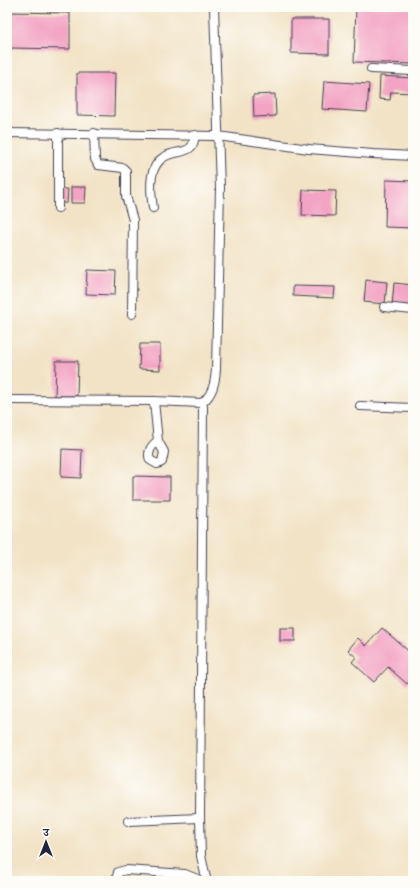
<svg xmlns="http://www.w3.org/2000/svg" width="420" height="888" font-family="'Libre Bodoni','Noto Serif Devanagari',serif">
<rect width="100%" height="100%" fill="#fdfcf7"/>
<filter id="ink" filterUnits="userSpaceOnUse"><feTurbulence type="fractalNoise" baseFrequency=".025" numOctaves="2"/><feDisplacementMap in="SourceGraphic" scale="8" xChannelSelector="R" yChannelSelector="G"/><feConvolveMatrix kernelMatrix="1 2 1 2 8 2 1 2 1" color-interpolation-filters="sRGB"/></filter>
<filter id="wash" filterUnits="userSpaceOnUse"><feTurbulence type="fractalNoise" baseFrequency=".012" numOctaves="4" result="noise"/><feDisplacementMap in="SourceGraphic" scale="16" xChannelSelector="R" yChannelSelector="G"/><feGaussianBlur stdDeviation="0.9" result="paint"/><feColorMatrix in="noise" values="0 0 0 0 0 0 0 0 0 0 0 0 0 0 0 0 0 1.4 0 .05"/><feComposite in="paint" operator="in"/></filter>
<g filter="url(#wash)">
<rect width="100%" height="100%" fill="#f2e3c6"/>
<g id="blocks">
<g fill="#f3a3c3">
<polygon points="356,7 413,7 413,64 354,62"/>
<polygon points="7,12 70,13 70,49 7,48"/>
<polygon points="291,19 329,19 329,54 291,53"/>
<polygon points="77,73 115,73 114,116 77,115"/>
<polygon points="380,76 413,78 413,93 391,92 390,100 379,99"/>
<polygon points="324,81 369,84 367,112 322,109"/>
<polygon points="275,94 276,116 254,117 253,95"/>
<polygon points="386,180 413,181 413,228 385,227"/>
<polygon points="71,187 86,187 85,203 71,203"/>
<polygon points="62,189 68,189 67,203 62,203"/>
<polygon points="303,190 336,191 335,216 302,215"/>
<polygon points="87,270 116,271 115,295 86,294"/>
<polygon points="366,280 387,282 385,304 364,302"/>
<polygon points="394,283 413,285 410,308 392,306"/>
<polygon points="293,286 335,287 334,298 293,296"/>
<polygon points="140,344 160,344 160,370 139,369"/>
<polygon points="56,361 78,361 77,396 55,396"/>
<polygon points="62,449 82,450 81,478 61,477"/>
<polygon points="133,476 170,477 170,500 133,500"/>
<rect x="280" y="628" width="15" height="13"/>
<polygon points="382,628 413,655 413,677 407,684 388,667 374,682 352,662 356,657 348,650 358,638 366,646"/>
</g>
</g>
</g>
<g filter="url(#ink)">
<use href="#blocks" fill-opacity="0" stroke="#413f50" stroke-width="1"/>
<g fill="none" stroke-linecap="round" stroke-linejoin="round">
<g stroke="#413f50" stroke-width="10">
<g id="street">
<polyline points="371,69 413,71"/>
<polyline points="7,133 218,136 309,149 373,154 413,156"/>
<polyline points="94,133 95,159 98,165 123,168 126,171 126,196 133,220 132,314"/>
<polyline points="58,208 58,133"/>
<path d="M153,208C150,189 147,161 171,154C177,152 187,152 191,147C194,144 194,139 195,135"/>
<polyline points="384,307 413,310"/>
<path d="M7,400L154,401L202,403C213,394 215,383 216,369L220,188L214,7"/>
<path d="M154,401L158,441L164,452L162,462L157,464L150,460C147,453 151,445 158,441"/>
<polyline points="360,406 413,408"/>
<polyline points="128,821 200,818"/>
<polyline points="116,881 118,872 126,870 185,874 202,881 206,878 201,856 200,818 203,407 202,403"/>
</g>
</g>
<use href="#street" stroke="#fff" stroke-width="8"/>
</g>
</g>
<rect width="420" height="888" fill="none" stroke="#fdfcf7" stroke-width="24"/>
<g transform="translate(46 842)" stroke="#fdfcf7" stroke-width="3" paint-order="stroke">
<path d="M0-3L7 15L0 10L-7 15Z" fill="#22223b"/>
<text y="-6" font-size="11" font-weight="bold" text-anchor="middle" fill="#22223b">उ</text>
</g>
</svg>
